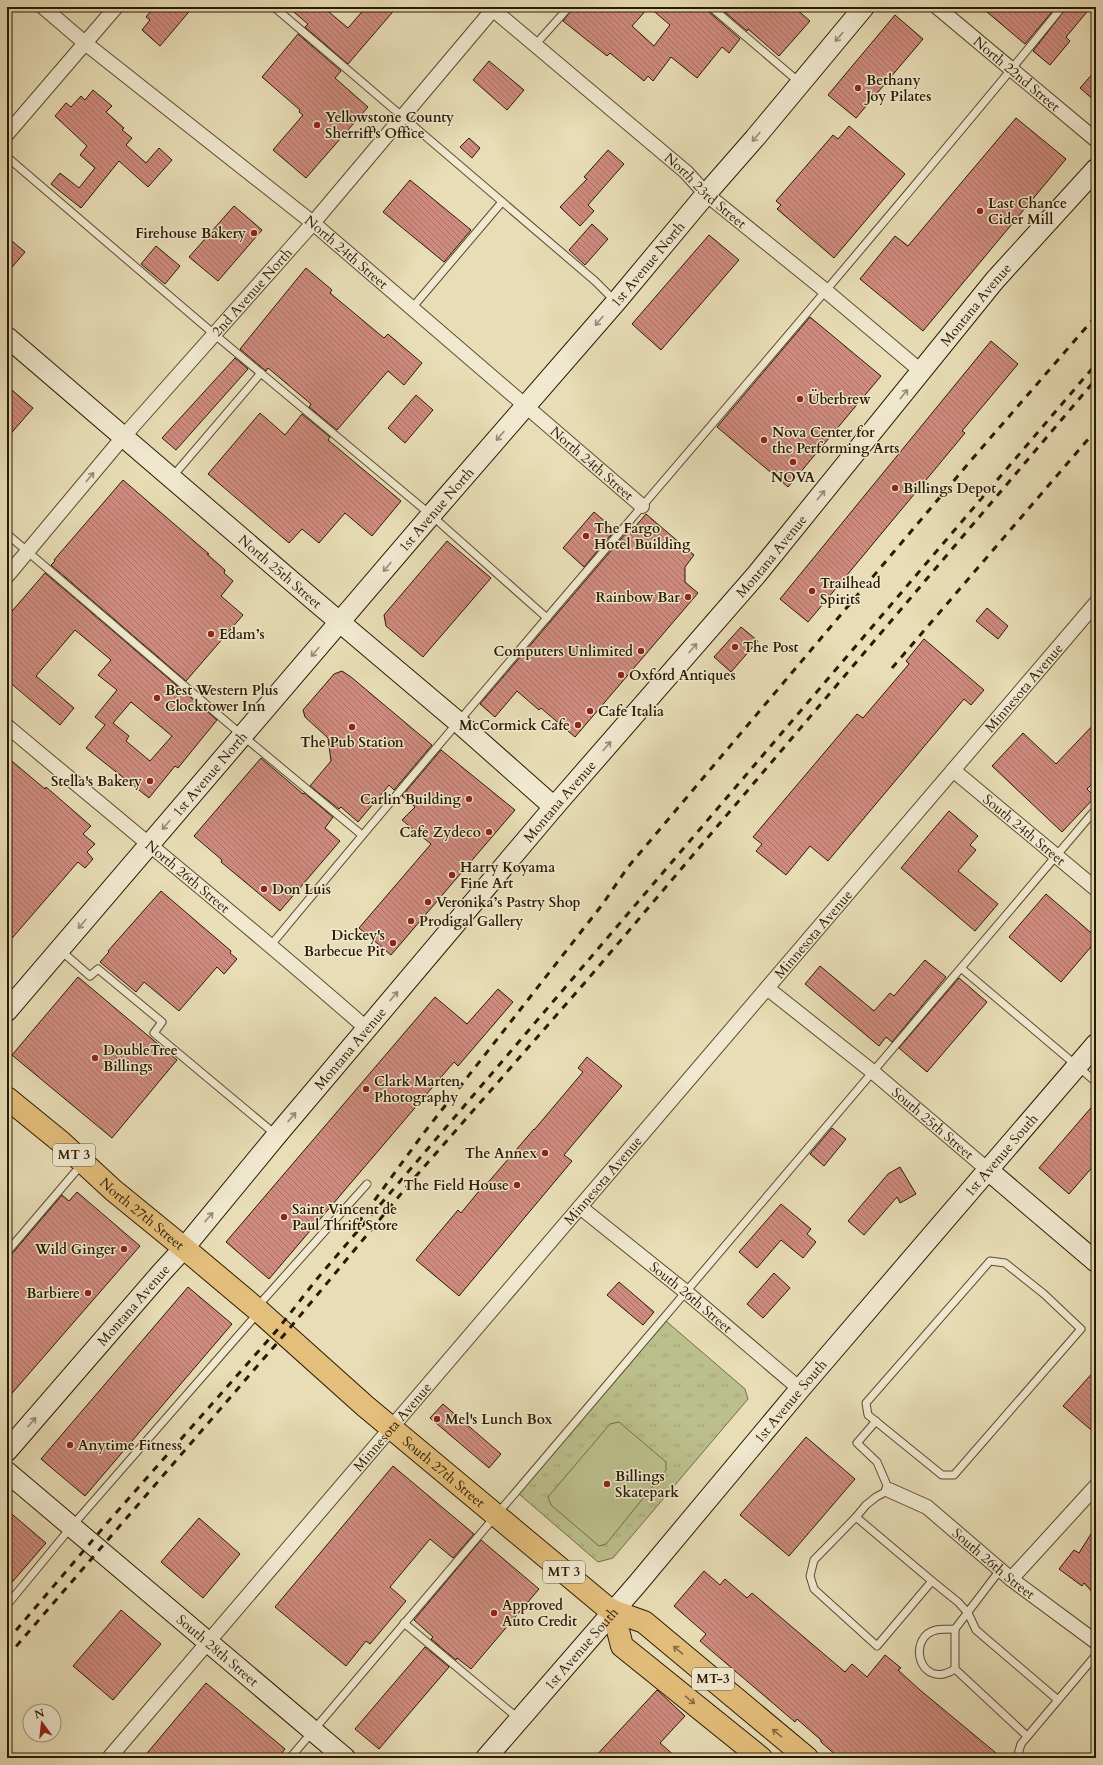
<svg xmlns="http://www.w3.org/2000/svg" width="1103" height="1765" font-family="Cardo,serif">
<defs>
<pattern id="grass-tufts" width="24" height="20" patternUnits="userSpaceOnUse"><rect width="24" height="20" fill="#bbbf8b"/><path d="M3 7l-1-3M5 7V3M7 7l1-3M15 17l-1-3M17 17v-4M19 17l1-3" fill="none" stroke="#a1a476"/></pattern>
<pattern id="building-back-hatch" width="6" height="6" patternUnits="userSpaceOnUse"><rect width="6" height="6" fill="#cf8b7f"/><path d="M-1 5l2 2M0 0l6 6M5-1l2 2" fill="none" stroke="#a87166"/></pattern>
</defs>
<rect width="100%" height="100%" fill="#e8ddb6"/>
<filter id="stains"><feTurbulence type="fractalNoise" baseFrequency=".005" numOctaves="4"/><feColorMatrix values="0 0 0 0 .2 0 0 0 0 .09 0 0 0 0 .02 0 0 0 .5 -.17"/></filter>
<radialGradient id="worn" r=".72"><stop offset=".6" stop-color="#630" stop-opacity="0"/><stop offset="1" stop-color="#630" stop-opacity=".3"/></radialGradient>
<polygon fill="url(#grass-tufts)" stroke="#736c46" points="666,1321 745,1389 748,1399 613,1558 598,1562 519,1494"/>
<polygon fill="#bbbf8b" stroke="#736c46" points="619,1422 666,1462 666,1470 606,1544 599,1546 551,1505 548,1497 610,1424"/>
<g fill="url(#building-back-hatch)" stroke="#2b1a01" fill-rule="evenodd">
<polygon points="154,7 193,7 160,46 142,30 150,20 146,17"/>
<polygon points="288,7 323,7 348,28 366,7 397,7 348,64 305,27 308,24"/>
<polygon points="574,7 649,7 632,26 654,46 670,25 649,7 706,7 708,11 740,39 729,53 722,47 697,78 671,57 653,81 648,76 644,81 610,53 607,56 563,21"/>
<polygon points="719,7 794,7 810,21 779,56 748,29 747,31"/>
<polygon points="981,7 1056,7 1025,44"/>
<polygon points="1067,7 1091,7 1066,37 1070,41 1050,65 1033,51"/>
<polygon points="895,15 923,39 856,118 828,95"/>
<polygon points="298,34 341,71 335,78 368,107 306,178 273,150 303,115 299,112 300,110 262,77"/>
<polygon points="489,61 524,90 507,110 473,80"/>
<polygon points="1096,70 1096,102 1080,88"/>
<polygon points="93,90 112,106 106,112 124,128 122,130 132,138 126,145 146,163 159,148 172,160 148,187 119,161 81,208 51,184 60,173 79,188 95,168 80,155 87,146 55,116 66,103 71,107 81,96 85,100"/>
<polygon points="1016,118 1066,159 923,331 860,279 895,236 908,246"/>
<polygon points="849,126 905,174 834,258 777,209 781,205 776,201 833,135 838,139"/>
<polygon points="469,138 480,148 472,158 460,147"/>
<polygon points="608,150 624,164 588,205 594,211 580,226 560,207 587,179 584,177"/>
<polygon points="410,180 471,230 444,262 383,212"/>
<polygon points="234,206 262,230 218,281 189,257"/>
<polygon points="592,224 608,239 585,265 569,250"/>
<polygon points="709,235 739,260 661,350 632,324"/>
<polygon points="7,237 25,252 7,273"/>
<polygon points="156,246 180,266 165,284 141,264"/>
<polygon points="306,268 332,290 330,293 384,338 388,334 422,363 404,385 388,371 337,430 309,407 311,404 268,368 266,371 240,349"/>
<polygon points="810,317 881,376 788,487 717,427"/>
<polygon points="991,341 1018,364 962,431 965,433 808,622 780,599"/>
<polygon points="235,358 248,369 176,450 162,438"/>
<polygon points="7,386 33,408 7,438"/>
<polygon points="416,395 433,410 405,443 388,428"/>
<polygon points="260,413 285,435 302,414 330,437 328,440 401,501 372,536 345,513 319,543 302,529 289,543 208,474"/>
<polygon points="123,480 209,554 207,554 225,570 224,573 233,581 221,596 243,615 186,681 51,565 55,561 54,560"/>
<polygon points="594,512 615,530 584,567 563,548"/>
<polygon points="646,514 694,555 685,567 685,582 698,593 575,737 541,708 539,710 517,691 495,717 480,704 627,532 629,534"/>
<polygon points="447,541 491,578 423,657 386,626 384,615"/>
<path d="M45,573L217,720L178,768L175,766L149,798L86,748L105,725L95,717L117,690L98,675L111,660L75,630L36,676L74,708L60,725L7,680V617ZM131,702L172,736L150,761L126,741L129,736L113,723Z"/>
<polygon points="987,608 1008,626 998,639 976,621"/>
<polygon points="741,627 758,641 731,672 714,657"/>
<polygon points="924,639 984,690 971,705 964,699 828,861 810,846 786,875 756,851 762,844 753,837 857,714 863,718 909,664 906,661"/>
<polygon points="342,671 351,677 432,745 394,790 389,785 358,822 341,807 339,809 310,786 331,761 328,738 305,717 303,710 334,674"/>
<polygon points="1096,722 1096,780 1087,789 1095,797 1062,832 992,766 1023,733 1056,764"/>
<polygon points="441,750 515,810 391,955 359,928 431,844 402,820 415,807 402,796"/>
<polygon points="7,757 45,789 46,787 91,826 83,834 95,844 87,852 93,859 85,868 78,862 7,944"/>
<polygon points="261,758 303,794 304,793 333,817 325,828 340,841 280,911 221,862 222,860 194,836"/>
<polygon points="949,811 978,836 970,845 976,850 958,871 998,904 975,931 901,868"/>
<polygon points="161,891 231,951 230,953 237,959 224,974 217,967 179,1011 144,982 136,992 100,962 109,952 108,951"/>
<polygon points="1046,894 1096,937 1096,941 1061,982 1009,937"/>
<polygon points="925,960 946,977 892,1042 886,1037 879,1046 805,984 820,966 874,1011 890,993 894,996"/>
<polygon points="78,977 177,1060 112,1138 12,1055"/>
<polygon points="959,978 987,1002 927,1072 899,1048"/>
<polygon points="498,989 513,1002 458,1066 454,1062 269,1279 226,1242 435,997 467,1024"/>
<polygon points="587,1057 622,1086 564,1155 572,1161 459,1296 416,1260 458,1210 461,1213 484,1185 485,1186 534,1129 534,1130 583,1072 578,1068"/>
<polygon points="1096,1102 1096,1163 1069,1194 1039,1168"/>
<polygon points="832,1128 846,1139 824,1166 810,1154"/>
<polygon points="900,1167 916,1194 900,1203 897,1197 864,1235 848,1221 888,1174"/>
<polygon points="77,1192 140,1246 7,1399 7,1257 11,1255 62,1195 69,1201"/>
<polygon points="781,1204 811,1229 807,1234 816,1242 803,1258 781,1240 757,1268 739,1252"/>
<polygon points="774,1273 790,1288 763,1318 747,1304"/>
<polygon points="619,1282 654,1312 643,1325 607,1295"/>
<polygon points="188,1287 232,1324 85,1496 41,1459"/>
<polygon points="1096,1369 1096,1434 1063,1406"/>
<polygon points="443,1404 501,1454 489,1468 430,1418"/>
<polygon points="806,1437 855,1479 789,1556 740,1515"/>
<polygon points="393,1466 474,1534 453,1558 430,1539 390,1587 406,1601 370,1644 366,1641 346,1666 275,1607"/>
<polygon points="7,1510 46,1543 7,1588"/>
<polygon points="199,1518 240,1554 203,1598 161,1562"/>
<polygon points="1096,1526 1096,1596 1084,1583 1082,1586 1059,1569 1074,1550 1079,1553"/>
<polygon points="481,1540 539,1589 471,1669 457,1658 456,1660 431,1639 433,1637 414,1620"/>
<polygon points="704,1571 720,1585 725,1579 747,1598 752,1593 845,1672 852,1664 867,1677 885,1655 901,1668 898,1670 920,1690 1002,1758 839,1758 821,1742 821,1740 797,1719 795,1722 700,1641 706,1634 674,1606"/>
<polygon points="121,1610 161,1644 113,1700 73,1666"/>
<polygon points="425,1647 449,1667 379,1749 355,1729"/>
<polygon points="206,1683 285,1749 278,1758 143,1758"/>
<polygon points="657,1690 685,1716 660,1743 677,1758 594,1758"/>
</g>
<g fill="none" stroke-linecap="round" stroke-linejoin="round">
<g stroke="#5a4b2e" stroke-width="9">
<g id="lane">
<polyline points="274,7 595,281 616,302"/>
<polyline points="711,7 799,82"/>
<polyline points="535,45 569,7"/>
<polyline points="7,157 214,334 431,515 547,618"/>
<polyline points="412,308 502,202"/>
<polyline points="173,476 261,373"/>
<polyline points="7,534 243,736 362,835"/>
<path d="M271,945C470,704 676,469 877,230C939,156 1002,82 1062,7"/>
<polyline points="60,950 90,976 98,969 162,1022 154,1033 275,1134"/>
<polyline points="961,968 1096,1082"/>
<polyline points="7,1252 82,1164"/>
<polygon points="990,1261 1005,1263 1044,1294 1081,1329 954,1475 942,1475 868,1415 866,1403"/>
<polyline points="257,1307 367,1184"/>
<polyline points="856,1517 932,1581 877,1646 814,1589 810,1576 814,1560 856,1517 866,1505 876,1497 889,1490 877,1462 857,1443 876,1421"/>
<polyline points="932,1581 958,1602 968,1613 976,1630 1058,1700 1021,1744 1017,1758"/>
<polyline points="7,1605 72,1526 258,1313"/>
<polyline points="404,1623 519,1719"/>
<polyline points="955,1629 955,1669 1027,1736"/>
<path d="M955,1669C952,1671 947,1673 944,1674C916,1679 910,1636 936,1630C942,1629 949,1629 955,1629L1000,1570"/>
<polyline points="1058,1700 1096,1655"/>
<polyline points="290,1758 1096,809"/>
</g>
</g>
<g stroke="#5a4b2e" stroke-width="16">
<g id="street">
<path id="s1" d="M43,7L85,43L313,223L642,506"/>
<path id="s2" d="M490,7L686,172L706,194L826,291L922,372"/>
<path id="s3" d="M937,7L1096,140"/>
<polyline points="7,134 116,7"/>
<path id="s4" d="M7,576L124,436L313,223L495,7"/>
<path id="s5" d="M7,726C127,827 249,925 366,1028"/>
<path id="s6" d="M953,770L1096,889"/>
<path id="s7" d="M767,988L873,1072L988,1170"/>
<path id="s8" d="M580,1207L686,1292L800,1389"/>
<path id="s9" d="M889,1490L927,1507L1011,1579L1096,1642"/>
<polyline points="1011,1579 1096,1486"/>
<path id="s10" d="M109,1758L1096,603"/>
</g>
</g>
<g stroke="#2b1a01" stroke-width="22">
<g id="secondary">
<path id="s11" d="M7,337L316,602L458,722L554,807"/>
<path id="s12" d="M7,1011L431,515L616,302L706,194L755,138L864,7"/>
<polyline points="988,1170 1096,1262"/>
<path id="s13" d="M7,1451L161,1273L184,1248L277,1135L554,807L757,574L995,280L1096,169"/>
<path id="s14" d="M7,1472L345,1758"/>
<path id="s15" d="M486,1758L638,1583L800,1389L1096,1044"/>
</g>
</g>
<g stroke="#2b1a01" stroke-width="24">
<g id="primary">
<path id="s16" d="M7,1098L61,1142L113,1190L184,1248L259,1311L365,1406L605,1606L613,1611L644,1622L807,1758"/>
<polyline points="613,1611 622,1646 761,1758"/>
</g>
</g>
<use href="#lane" stroke="#f0e9d0" stroke-width="7"/>
<use href="#street" stroke="#f0e9d0" stroke-width="14"/>
<use href="#secondary" stroke="#f0e9d0" stroke-width="20"/>
<use href="#primary" stroke="#e4be7b" stroke-width="22"/>
<g stroke="#2b1a01" stroke-width="3" stroke-dasharray="7 7" stroke-linecap="butt">
<polyline points="892,668 1096,430"/>
<polyline points="358,1223 423,1134 602,905 628,867 973,458 1096,316"/>
<polyline points="7,1641 108,1522 278,1329 316,1280 1096,364"/>
<polyline points="7,1657 284,1335 410,1183 588,979 1096,379"/>
</g>
</g>
<defs><path id="oneway-shaft" d="M-6 0H5M1.5-3L5.5 0L1.5 3" fill="none" stroke-width="1.6" stroke-linecap="round" stroke-linejoin="round"/></defs>
<g stroke="#978c73">
<use href="#oneway-shaft" transform="translate(839 37) rotate(130)"/>
<use href="#oneway-shaft" transform="translate(756 137) rotate(130)"/>
<use href="#oneway-shaft" transform="translate(599 321) rotate(131)"/>
<use href="#oneway-shaft" transform="translate(904 394) rotate(-51)"/>
<use href="#oneway-shaft" transform="translate(500 436) rotate(131)"/>
<use href="#oneway-shaft" transform="translate(90 477) rotate(-50)"/>
<use href="#oneway-shaft" transform="translate(821 495) rotate(-51)"/>
<use href="#oneway-shaft" transform="translate(387 567) rotate(130)"/>
<use href="#oneway-shaft" transform="translate(693 648) rotate(-49)"/>
<use href="#oneway-shaft" transform="translate(315 652) rotate(131)"/>
<use href="#oneway-shaft" transform="translate(607 746) rotate(-49)"/>
<use href="#oneway-shaft" transform="translate(166 825) rotate(131)"/>
<use href="#oneway-shaft" transform="translate(82 924) rotate(131)"/>
<use href="#oneway-shaft" transform="translate(394 996) rotate(-50)"/>
<use href="#oneway-shaft" transform="translate(292 1117) rotate(-49)"/>
<use href="#oneway-shaft" transform="translate(209 1217) rotate(-49)"/>
<use href="#oneway-shaft" transform="translate(32 1422) rotate(-49)"/>
</g>
<g stroke="#886c3e">
<use href="#oneway-shaft" transform="translate(678 1650) rotate(-140)"/>
<use href="#oneway-shaft" transform="translate(690 1700) rotate(39)"/>
<use href="#oneway-shaft" transform="translate(777 1733) rotate(-140)"/>
</g>
<g fill="#8f2418" stroke="#f0e9d0" stroke-width="1.5">
<circle cx="858" cy="88" r="4"/>
<circle cx="317" cy="125" r="4"/>
<circle cx="980" cy="211" r="4"/>
<circle cx="254" cy="233" r="4"/>
<circle cx="800" cy="399" r="4"/>
<circle cx="764" cy="440" r="4"/>
<circle cx="793" cy="462" r="4"/>
<circle cx="895" cy="488" r="4"/>
<circle cx="586" cy="536" r="4"/>
<circle cx="812" cy="591" r="4"/>
<circle cx="688" cy="597" r="4"/>
<circle cx="211" cy="634" r="4"/>
<circle cx="735" cy="647" r="4"/>
<circle cx="641" cy="651" r="4"/>
<circle cx="621" cy="675" r="4"/>
<circle cx="157" cy="698" r="4"/>
<circle cx="590" cy="711" r="4"/>
<circle cx="578" cy="725" r="4"/>
<circle cx="352" cy="727" r="4"/>
<circle cx="150" cy="781" r="4"/>
<circle cx="469" cy="799" r="4"/>
<circle cx="489" cy="832" r="4"/>
<circle cx="452" cy="875" r="4"/>
<circle cx="264" cy="889" r="4"/>
<circle cx="428" cy="902" r="4"/>
<circle cx="411" cy="921" r="4"/>
<circle cx="393" cy="943" r="4"/>
<circle cx="95" cy="1058" r="4"/>
<circle cx="366" cy="1089" r="4"/>
<circle cx="545" cy="1153" r="4"/>
<circle cx="517" cy="1185" r="4"/>
<circle cx="284" cy="1217" r="4"/>
<circle cx="124" cy="1249" r="4"/>
<circle cx="88" cy="1293" r="4"/>
<circle cx="437" cy="1419" r="4"/>
<circle cx="70" cy="1445" r="4"/>
<circle cx="607" cy="1484" r="4"/>
<circle cx="494" cy="1613" r="4"/>
</g>
<g text-anchor="middle" dominant-baseline="central" stroke-width="3" stroke-linejoin="round" paint-order="stroke">
<g fill="#f0e9d0" stroke="#66583f" stroke-width="1">
<rect x="53" y="1144" width="42" height="22" rx="3"/>
<rect x="543" y="1561" width="42" height="22" rx="3"/>
<rect x="692" y="1668" width="42" height="22" rx="3"/>
</g>
<g font-size="13" font-weight="bold" fill="#2b1a01">
<text x="74" y="1155">MT 3</text>
<text x="564" y="1572">MT 3</text>
<text x="713" y="1679">MT-3</text>
</g>
<g font-size="14" fill="#2b1a01" stroke="#f0e9d0">
<text stroke="none"><textPath href="#s3" startOffset="104">North 22nd Street</textPath></text>
<text stroke="none"><textPath href="#s2" startOffset="283">North 23rd Street</textPath></text>
<text stroke="none"><textPath href="#s1" startOffset="390">North 24th Street</textPath></text>
<text stroke="none"><textPath href="#s12" startOffset="984">1st Avenue North</textPath></text>
<text stroke="none"><textPath href="#s4" startOffset="375">2nd Avenue North</textPath></text>
<text stroke="none"><textPath href="#s13" startOffset="1501">Montana Avenue</textPath></text>
<text stroke="none"><textPath href="#s1" startOffset="714">North 24th Street</textPath></text>
<text stroke="none"><textPath href="#s12" startOffset="660">1st Avenue North</textPath></text>
<text stroke="none"><textPath href="#s13" startOffset="1177">Montana Avenue</textPath></text>
<text stroke="none"><textPath href="#s11" startOffset="360">North 25th Street</textPath></text>
<text stroke="none"><textPath href="#s10" startOffset="1408">Minnesota Avenue</textPath></text>
<text stroke="none"><textPath href="#s12" startOffset="312">1st Avenue North</textPath></text>
<text stroke="none"><textPath href="#s13" startOffset="853">Montana Avenue</textPath></text>
<text stroke="none"><textPath href="#s6" startOffset="93">South 24th Street</textPath></text>
<text stroke="none"><textPath href="#s5" startOffset="235">North 26th Street</textPath></text>
<text stroke="none"><textPath href="#s10" startOffset="1084">Minnesota Avenue</textPath></text>
<text stroke="none"><textPath href="#s13" startOffset="529">Montana Avenue</textPath></text>
<text stroke="none"><textPath href="#s7" startOffset="214">South 25th Street</textPath></text>
<text stroke="none"><textPath href="#s15" startOffset="793">1st Avenue South</textPath></text>
<text stroke="none"><textPath href="#s10" startOffset="760">Minnesota Avenue</textPath></text>
<text stroke="none"><textPath href="#s16" startOffset="178">North 27th Street</textPath></text>
<text stroke="none"><textPath href="#s8" startOffset="143">South 26th Street</textPath></text>
<text stroke="none"><textPath href="#s13" startOffset="193">Montana Avenue</textPath></text>
<text stroke="none"><textPath href="#s15" startOffset="469">1st Avenue South</textPath></text>
<text stroke="none"><textPath href="#s10" startOffset="436">Minnesota Avenue</textPath></text>
<text stroke="none"><textPath href="#s16" startOffset="575">South 27th Street</textPath></text>
<text stroke="none"><textPath href="#s9" startOffset="129">South 26th Street</textPath></text>
<text stroke="none"><textPath href="#s15" startOffset="145">1st Avenue South</textPath></text>
<text stroke="none"><textPath href="#s14" startOffset="276">South 28th Street</textPath></text>
</g>
<g font-size="14" font-weight="bold" fill="#2b1a01" stroke="#f0e9d0" text-anchor="start">
<text x="866" y="80">Bethany<tspan x="866" dy="16">Joy Pilates</tspan></text>
<text x="325" y="117">Yellowstone County<tspan x="325" dy="16">Sherriff's Office</tspan></text>
<text x="988" y="203">Last Chance<tspan x="988" dy="16">Cider Mill</tspan></text>
<text x="246" y="233" text-anchor="end">Firehouse Bakery</text>
<text x="808" y="399">Überbrew</text>
<text x="772" y="432">Nova Center for<tspan x="772" dy="16">the Performing Arts</tspan></text>
<text x="793" y="477" text-anchor="middle">NOVA</text>
<text x="903" y="488">Billings Depot</text>
<text x="594" y="528">The Fargo<tspan x="594" dy="16">Hotel Building</tspan></text>
<text x="820" y="583">Trailhead<tspan x="820" dy="16">Spirits</tspan></text>
<text x="680" y="597" text-anchor="end">Rainbow Bar</text>
<text x="219" y="634">Edam’s</text>
<text x="743" y="647">The Post</text>
<text x="633" y="651" text-anchor="end">Computers Unlimited</text>
<text x="629" y="675">Oxford Antiques</text>
<text x="165" y="690">Best Western Plus<tspan x="165" dy="16">Clocktower Inn</tspan></text>
<text x="598" y="711">Cafe Italia</text>
<text x="570" y="725" text-anchor="end">McCormick Cafe</text>
<text x="352" y="742" text-anchor="middle">The Pub Station</text>
<text x="142" y="781" text-anchor="end">Stella's Bakery</text>
<text x="461" y="799" text-anchor="end">Carlin Building</text>
<text x="481" y="832" text-anchor="end">Cafe Zydeco</text>
<text x="460" y="867">Harry Koyama<tspan x="460" dy="16">Fine Art</tspan></text>
<text x="272" y="889">Don Luis</text>
<text x="436" y="902">Veronika’s Pastry Shop</text>
<text x="419" y="921">Prodigal Gallery</text>
<text x="385" y="935" text-anchor="end">Dickey's<tspan x="385" dy="16">Barbecue Pit</tspan></text>
<text x="103" y="1050">DoubleTree<tspan x="103" dy="16">Billings</tspan></text>
<text x="374" y="1081">Clark Marten<tspan x="374" dy="16">Photography</tspan></text>
<text x="537" y="1153" text-anchor="end">The Annex</text>
<text x="509" y="1185" text-anchor="end">The Field House</text>
<text x="292" y="1209">Saint Vincent de<tspan x="292" dy="16">Paul Thrift Store</tspan></text>
<text x="116" y="1249" text-anchor="end">Wild Ginger</text>
<text x="80" y="1293" text-anchor="end">Barbiere</text>
<text x="445" y="1419">Mel's Lunch Box</text>
<text x="78" y="1445">Anytime Fitness</text>
<text x="615" y="1476">Billings<tspan x="615" dy="16">Skatepark</tspan></text>
<text x="502" y="1605">Approved<tspan x="502" dy="16">Auto Credit</tspan></text>
</g>
</g>
<rect width="1103" height="1765" fill="none" stroke="#e8ddb6" stroke-width="24"/>
<rect x="8" y="8" width="1087" height="1749" fill="none" stroke="#2b1a01" stroke-width="2"/>
<rect x="12" y="12" width="1079" height="1741" fill="none" stroke="#2b1a01"/>
<g transform="translate(42 1723) rotate(345)"><circle r="19" fill="#f0e9d0" stroke="#a1967d"/>
<path d="M0-3L7 15L0 10L-7 15Z" fill="#8f2418"/>
<text y="-6" font-size="11" font-weight="bold" text-anchor="middle" fill="#2b1a01">N</text>
</g>
<rect width="100%" height="100%" filter="url(#stains)"/>
<rect width="100%" height="100%" fill="url(#worn)"/>
</svg>
